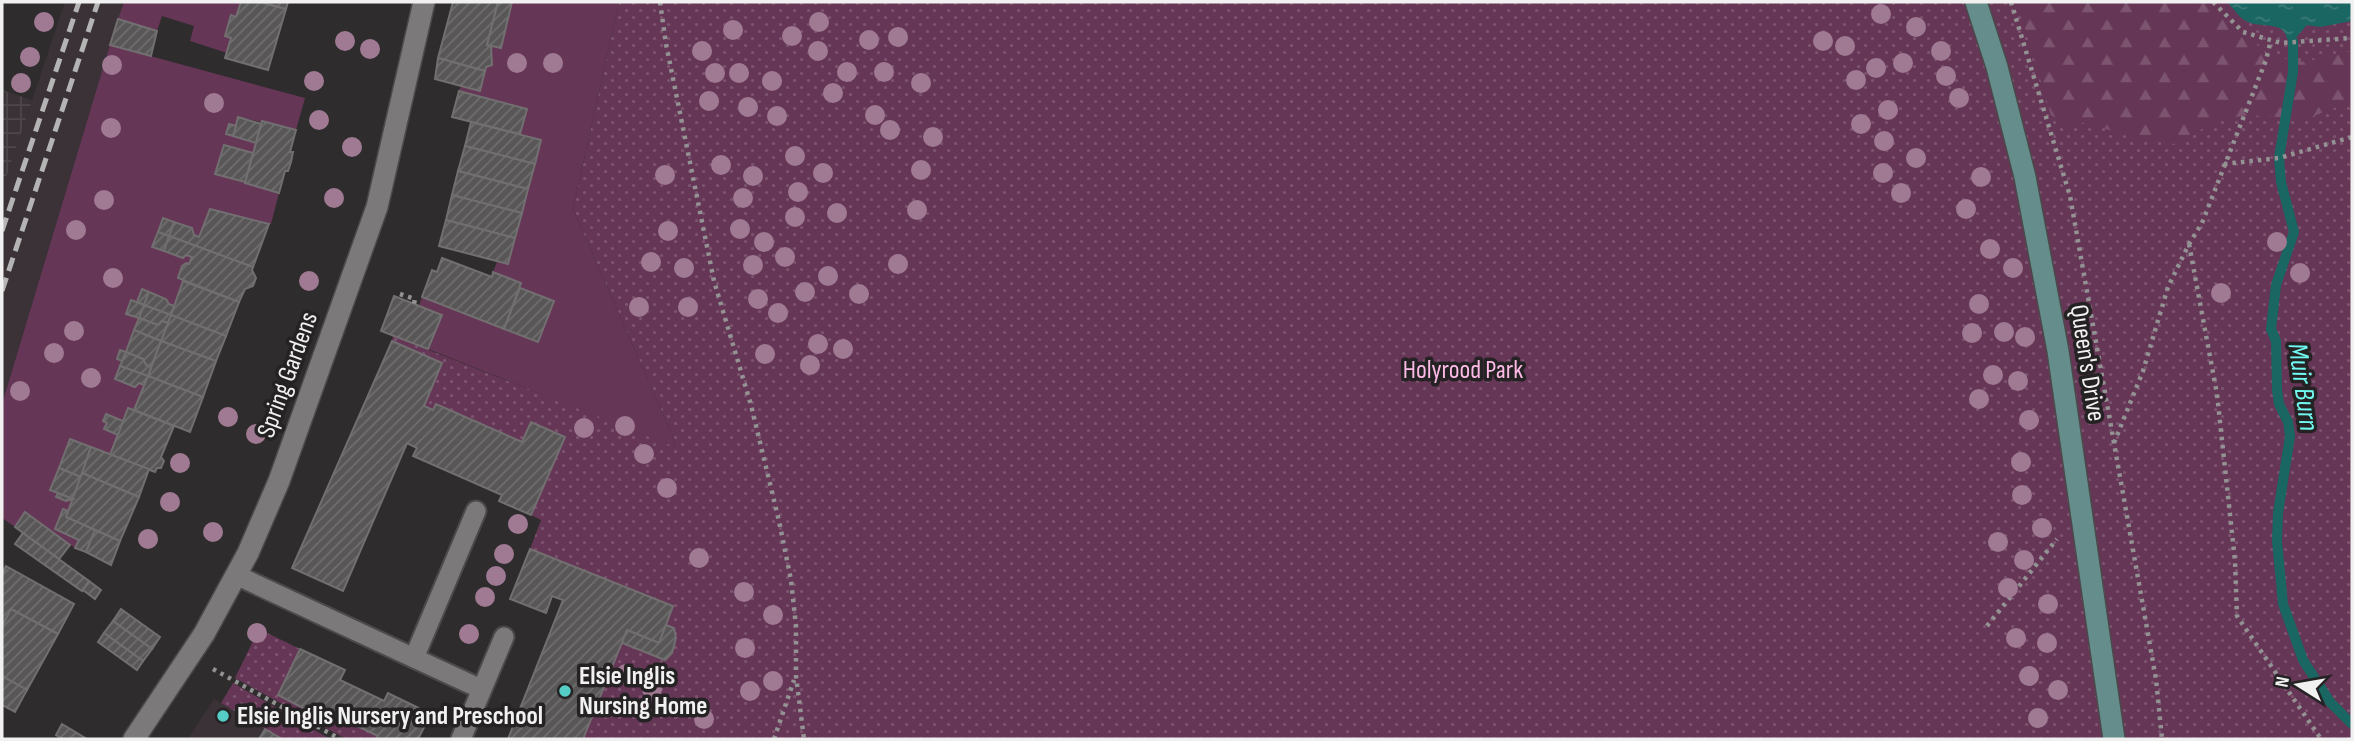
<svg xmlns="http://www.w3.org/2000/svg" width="2354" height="741" font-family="'Sofia Sans Condensed',sans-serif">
<defs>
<pattern id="industrial-grid" width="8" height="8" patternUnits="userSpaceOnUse" patternTransform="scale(1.75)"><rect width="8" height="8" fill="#3a3237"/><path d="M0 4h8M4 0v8" fill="none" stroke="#4d464b"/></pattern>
<pattern id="grass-dots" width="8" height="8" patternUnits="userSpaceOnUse" patternTransform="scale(1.75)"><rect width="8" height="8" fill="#663657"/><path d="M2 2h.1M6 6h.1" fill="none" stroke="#7c5470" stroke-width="1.8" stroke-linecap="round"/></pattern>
<pattern id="forest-firs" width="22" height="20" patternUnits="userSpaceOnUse" patternTransform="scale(1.75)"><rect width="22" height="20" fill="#663657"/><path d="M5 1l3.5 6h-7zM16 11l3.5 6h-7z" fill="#7c5470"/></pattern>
<pattern id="water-ripples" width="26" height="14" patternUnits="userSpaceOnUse" patternTransform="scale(1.75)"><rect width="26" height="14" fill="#1a6662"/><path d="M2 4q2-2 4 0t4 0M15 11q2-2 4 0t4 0" fill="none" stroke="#3c7c79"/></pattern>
<pattern id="building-hatch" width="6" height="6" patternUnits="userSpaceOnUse" patternTransform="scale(1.75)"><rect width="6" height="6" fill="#585657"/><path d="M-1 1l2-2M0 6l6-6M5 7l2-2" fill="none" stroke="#706f70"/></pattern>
</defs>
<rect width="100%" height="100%" fill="#2e2c2d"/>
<g fill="#3a3237">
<polygon points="65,2 124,2 2,404 2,190"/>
<polygon points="214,699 282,739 188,739"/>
</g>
<polygon fill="url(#industrial-grid)" points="2,90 32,100 2,190"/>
<g fill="url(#grass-dots)">
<polygon points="619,2 2352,2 2352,739 583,739 622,643 672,653 676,638 674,628 666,625 673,606 530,549 541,520 531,515 565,437 531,422 522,442 424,406 442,363 392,341 393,336 675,446 674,439 573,209"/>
<polygon points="259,629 300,649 278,696 311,711 316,706 378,736 376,739 346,739 235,678"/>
<polygon points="233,683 330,739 282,739 221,703"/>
</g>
<path fill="url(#forest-firs)" d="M2017,2H2227L2246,22L2255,43L2269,56L2305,62L2352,51V101L2306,119L2248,115L2219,120L2174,144L2134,138L2085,122C2071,128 2063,123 2051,115Z"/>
<g fill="#663657">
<polygon points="124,2 241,2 236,17 231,16 225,36 231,38 227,53 190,41 194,26 162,16 157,31 118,19"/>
<polygon points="512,2 619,2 573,209 674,439 675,447 428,349 442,315 419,306 422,297 538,342 553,301 520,288 521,283 493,272 497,262 508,264 541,140 520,134 527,109 459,91 461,86 480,91 486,67 492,64 491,46 501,47"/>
<polygon points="110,45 305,98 296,130 238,117 236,126 229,124 226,134 256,143 253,153 224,145 215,174 279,193 271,224 210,209 199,237 194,235 192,228 162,218 152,247 183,258 186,255 192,257 189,264 186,263 182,266 178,278 183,281 174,306 169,304 166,298 142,289 137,302 131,300 126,313 139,318 126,352 120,350 117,358 122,361 115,379 135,387 139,383 144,385 134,410 128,408 123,421 105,415 103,421 107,423 104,429 118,435 110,455 70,439 50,489 58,493 57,498 66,501 73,499 68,511 63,509 55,529 79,540 75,548 26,512 15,527 2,518 2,404"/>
</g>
<path fill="url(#water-ripples)" d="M2227,2H2352V21L2320,27L2307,25L2293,41L2287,39C2285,21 2261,28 2248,22C2240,19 2233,8 2227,2Z"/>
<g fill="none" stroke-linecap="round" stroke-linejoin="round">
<polyline stroke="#1a6662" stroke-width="10" points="2293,41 2293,72 2279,158 2281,182 2294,232 2276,285 2271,329 2276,341 2277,390 2279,404 2288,422 2290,436 2278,513 2277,541 2283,604 2303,660 2330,702 2352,724"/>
</g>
<g fill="url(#building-hatch)" stroke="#726f70" stroke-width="2">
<polygon points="241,2 259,2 286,9 268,70 225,58 231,38 225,36 231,15 236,17"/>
<polygon points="269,2 288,2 286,9 268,4"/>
<polygon points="453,2 498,2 487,45 491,46 492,65 486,67 485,71 438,58"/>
<polygon points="498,2 512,2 501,48 487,45"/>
<polygon points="118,19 157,31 151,56 110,45"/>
<polygon points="438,58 485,71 480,91 435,79"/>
<polygon points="459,91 527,109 520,134 452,117"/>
<polygon points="238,117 261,124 256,143 233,136"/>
<polygon points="262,121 296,130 290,152 293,152 291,162 288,171 285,171 279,193 245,183"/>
<polygon points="471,122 541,140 535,164 465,146"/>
<polygon points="229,124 236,126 233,136 226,134"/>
<polygon points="224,145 253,153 245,182 215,174"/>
<polygon points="465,146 535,164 528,189 458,171"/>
<polygon points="458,171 528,189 522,213 452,195"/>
<polygon points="452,195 522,213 515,238 446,220"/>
<polygon points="210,209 269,224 253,267 169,236 174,222 192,228 194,235 199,237"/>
<polygon points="163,218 174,222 169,236 158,232"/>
<polygon points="446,220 515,238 508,264 439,246"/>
<polygon points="158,232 169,236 164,251 152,247"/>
<polygon points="169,236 253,267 252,270 256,278 253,286 245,289 239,302 178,278 182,266 186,263 189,264 192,257 186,255 183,258 164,251"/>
<polygon points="442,258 492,277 493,272 521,283 504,329 422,297 432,270 437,272"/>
<polygon points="183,281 239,302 226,336 171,315"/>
<polygon points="520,288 554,301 538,342 504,329"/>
<polygon points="142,289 149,292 144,305 137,302"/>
<polygon points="149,292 166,299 169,304 174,306 171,315 144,305"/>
<polygon points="394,296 442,315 428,349 381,331"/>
<polygon points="131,300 144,305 139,318 126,314"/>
<polygon points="144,305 171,315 168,323 162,321 158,325 139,318"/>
<polygon points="171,315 226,336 216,361 161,341"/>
<polygon points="139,318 158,325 162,321 168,323 161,341 134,330"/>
<polygon points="134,330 161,341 151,367 146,365 143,359 126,352"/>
<polygon points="161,341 216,361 203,397 148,376"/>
<polygon points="392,341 442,363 424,406 433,410 436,404 522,442 531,422 565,437 531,515 499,501 502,495 413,456 417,448 407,443 343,591 292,568"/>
<polygon points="120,350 126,352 122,361 117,359"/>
<polygon points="126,352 143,359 146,365 151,367 148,376 120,366"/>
<polygon points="120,366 148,376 144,385 139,383 135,387 115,379"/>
<polygon points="148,376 203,397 190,432 134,410"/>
<polygon points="128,408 174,426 161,457 164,461 161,468 157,468 155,472 110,455"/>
<polygon points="106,414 123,421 118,435 104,429 107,423 103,421"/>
<polygon points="70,439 91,447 81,477 59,468"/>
<polygon points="91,447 149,469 139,497 82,473"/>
<polygon points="59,468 81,477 73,499 50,490"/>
<polygon points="82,473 139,497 120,541 66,517"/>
<polygon points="58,493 73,499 66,501 56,497"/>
<polygon points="63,509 68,511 66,517 95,530 86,552 75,548 79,540 55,529"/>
<polygon points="25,512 70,545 59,559 15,527"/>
<polygon points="95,530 120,541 111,565 86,552"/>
<polygon points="23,533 89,581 82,591 15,544"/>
<polygon points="530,549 673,606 659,643 627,630 583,739 508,739 563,600 552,596 546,613 510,599"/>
<polygon points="6,566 74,604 58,634 11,609 2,626 2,574"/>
<polygon points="89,581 101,590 95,599 83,590"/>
<polygon points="11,609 58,634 27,690 2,676 2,626"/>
<polygon points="121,609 160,637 152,649 113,621"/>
<polygon points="113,621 152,649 143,661 104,633"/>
<polygon points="666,625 674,628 676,638 672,653 665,660 622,643 627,630 659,643"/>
<polygon points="104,633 143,661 137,670 98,642"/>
<polygon points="300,649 345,670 340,680 384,701 388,693 431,714 418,739 376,739 378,736 316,706 313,713 278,695"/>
<polygon points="2,676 27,690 15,712 2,705"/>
<polygon points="62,724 87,739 63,739 56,735"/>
<polygon points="265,729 282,739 259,739"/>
</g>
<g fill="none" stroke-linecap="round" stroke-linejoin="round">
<g stroke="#4b494a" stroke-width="23">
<g id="lane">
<polyline points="236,575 414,658 476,511"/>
<polyline points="414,658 481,689"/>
<polyline points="461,739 504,637"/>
</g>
</g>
<g stroke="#4b494a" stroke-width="24">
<polyline id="street" points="134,739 204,634 248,553 279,481 377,207 424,2"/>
</g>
<g stroke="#4b494a" stroke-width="24">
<polyline id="secondary" points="1976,2 1997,67 2025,177 2058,351 2114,739"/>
</g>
<g stroke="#949394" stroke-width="4.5" stroke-dasharray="3.5 5" stroke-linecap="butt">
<polyline points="660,2 666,44 714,281 751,405 779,521 791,580 796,626 796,676 804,739"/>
<polyline points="2011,2 2070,196 2156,679 2162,739"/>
<polyline points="2213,2 2243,32 2281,43 2352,38"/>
<polyline points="2224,164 2279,158 2352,137"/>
<polyline points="2189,244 2217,394 2235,561 2237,616 2321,739"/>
<polyline points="400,294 415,299 414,304"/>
<polyline points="2114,443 2143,371 2168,287 2189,244 2202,223 2266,60 2271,40"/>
<polyline points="1987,626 2057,539"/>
<polyline points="213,669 340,739"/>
<polyline points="774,739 794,680"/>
</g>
<use href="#lane" stroke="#7c797b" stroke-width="19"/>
<use href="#street" stroke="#7c797b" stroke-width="21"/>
<use href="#secondary" stroke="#648d8c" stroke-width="21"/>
<g stroke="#b5b4b5" stroke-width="5" stroke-dasharray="14 7" stroke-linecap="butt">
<polyline points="2,231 79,2"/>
<polyline points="2,291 98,2"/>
</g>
</g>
<g fill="#a07a93">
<circle cx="1881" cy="14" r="10"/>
<circle cx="44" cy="22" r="10"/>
<circle cx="819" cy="22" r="10"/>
<circle cx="1916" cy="27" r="10"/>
<circle cx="733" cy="30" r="10"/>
<circle cx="792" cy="36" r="10"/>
<circle cx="898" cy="37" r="10"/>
<circle cx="869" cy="40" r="10"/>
<circle cx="345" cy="41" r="10"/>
<circle cx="1823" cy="41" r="10"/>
<circle cx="1845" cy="46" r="10"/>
<circle cx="370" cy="49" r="10"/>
<circle cx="702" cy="51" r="10"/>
<circle cx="818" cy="51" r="10"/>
<circle cx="1941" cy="51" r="10"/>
<circle cx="30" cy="57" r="10"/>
<circle cx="517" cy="63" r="10"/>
<circle cx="553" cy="63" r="10"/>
<circle cx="1903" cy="63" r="10"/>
<circle cx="112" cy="65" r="10"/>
<circle cx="1876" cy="68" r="10"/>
<circle cx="847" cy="72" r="10"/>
<circle cx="884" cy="72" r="10"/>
<circle cx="715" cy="73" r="10"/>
<circle cx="739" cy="73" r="10"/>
<circle cx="1946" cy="76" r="10"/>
<circle cx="1856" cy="80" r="10"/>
<circle cx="314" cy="81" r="10"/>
<circle cx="772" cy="81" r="10"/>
<circle cx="21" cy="83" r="10"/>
<circle cx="921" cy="83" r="10"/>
<circle cx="833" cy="93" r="10"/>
<circle cx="1959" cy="98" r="10"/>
<circle cx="709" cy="101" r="10"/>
<circle cx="214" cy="103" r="10"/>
<circle cx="748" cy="107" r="10"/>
<circle cx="1888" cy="110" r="10"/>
<circle cx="875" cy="115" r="10"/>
<circle cx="777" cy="116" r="10"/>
<circle cx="319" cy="120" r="10"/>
<circle cx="1861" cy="124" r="10"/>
<circle cx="111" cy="128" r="10"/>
<circle cx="890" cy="130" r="10"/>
<circle cx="933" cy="137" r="10"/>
<circle cx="1884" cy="141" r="10"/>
<circle cx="352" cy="147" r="10"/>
<circle cx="795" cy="156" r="10"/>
<circle cx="1916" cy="158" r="10"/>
<circle cx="721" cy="165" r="10"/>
<circle cx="921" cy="170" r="10"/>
<circle cx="823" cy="173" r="10"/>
<circle cx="1883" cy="173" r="10"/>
<circle cx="665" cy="175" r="10"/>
<circle cx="753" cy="176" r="10"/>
<circle cx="1981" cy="177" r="10"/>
<circle cx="798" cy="192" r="10"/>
<circle cx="1901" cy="193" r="10"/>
<circle cx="334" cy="198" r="10"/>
<circle cx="743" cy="198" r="10"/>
<circle cx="104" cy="200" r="10"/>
<circle cx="1966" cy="209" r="10"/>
<circle cx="917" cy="210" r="10"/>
<circle cx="837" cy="213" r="10"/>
<circle cx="795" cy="217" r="10"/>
<circle cx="740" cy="229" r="10"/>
<circle cx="76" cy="230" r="10"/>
<circle cx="668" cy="231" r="10"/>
<circle cx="764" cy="242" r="10"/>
<circle cx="2277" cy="242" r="10"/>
<circle cx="1990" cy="249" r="10"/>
<circle cx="785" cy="257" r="10"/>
<circle cx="651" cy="262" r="10"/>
<circle cx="898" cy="264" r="10"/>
<circle cx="753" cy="265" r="10"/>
<circle cx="684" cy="268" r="10"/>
<circle cx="2013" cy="268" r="10"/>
<circle cx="2300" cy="273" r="10"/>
<circle cx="828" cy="276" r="10"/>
<circle cx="113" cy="278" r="10"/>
<circle cx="309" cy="281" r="10"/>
<circle cx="805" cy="292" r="10"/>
<circle cx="2221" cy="293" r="10"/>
<circle cx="859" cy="294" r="10"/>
<circle cx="758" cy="299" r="10"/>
<circle cx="1979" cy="304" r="10"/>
<circle cx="639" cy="307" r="10"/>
<circle cx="688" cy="307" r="10"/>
<circle cx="778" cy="313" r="10"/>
<circle cx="74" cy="331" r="10"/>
<circle cx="2004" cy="332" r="10"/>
<circle cx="1972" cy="333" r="10"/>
<circle cx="2025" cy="337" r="10"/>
<circle cx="818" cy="344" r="10"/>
<circle cx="843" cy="349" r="10"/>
<circle cx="54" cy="353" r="10"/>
<circle cx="765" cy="354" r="10"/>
<circle cx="810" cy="365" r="10"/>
<circle cx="1993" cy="375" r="10"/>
<circle cx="91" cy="378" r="10"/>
<circle cx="2018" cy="381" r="10"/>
<circle cx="20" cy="391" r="10"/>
<circle cx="1979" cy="399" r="10"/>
<circle cx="228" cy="417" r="10"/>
<circle cx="2029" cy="420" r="10"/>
<circle cx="625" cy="426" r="10"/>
<circle cx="584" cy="428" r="10"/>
<circle cx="256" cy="434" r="10"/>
<circle cx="644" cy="454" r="10"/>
<circle cx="2021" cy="462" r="10"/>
<circle cx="180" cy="463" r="10"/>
<circle cx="667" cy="488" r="10"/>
<circle cx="2022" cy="495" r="10"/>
<circle cx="170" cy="502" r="10"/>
<circle cx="518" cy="524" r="10"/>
<circle cx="2042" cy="528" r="10"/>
<circle cx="213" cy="532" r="10"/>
<circle cx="148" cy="539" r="10"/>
<circle cx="1998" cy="542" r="10"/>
<circle cx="504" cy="554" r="10"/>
<circle cx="699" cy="558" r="10"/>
<circle cx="2024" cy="560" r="10"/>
<circle cx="496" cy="576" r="10"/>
<circle cx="2008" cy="588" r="10"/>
<circle cx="744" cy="592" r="10"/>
<circle cx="485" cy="597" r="10"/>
<circle cx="2048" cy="604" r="10"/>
<circle cx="773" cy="615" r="10"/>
<circle cx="257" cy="633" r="10"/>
<circle cx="469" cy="634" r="10"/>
<circle cx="2016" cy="638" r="10"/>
<circle cx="2047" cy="643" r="10"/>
<circle cx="745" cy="648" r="10"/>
<circle cx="626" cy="674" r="10"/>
<circle cx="2029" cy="676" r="10"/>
<circle cx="773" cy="681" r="10"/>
<circle cx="652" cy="689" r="10"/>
<circle cx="2058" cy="690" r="10"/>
<circle cx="750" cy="691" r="10"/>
<circle cx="2038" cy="718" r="10"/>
<circle cx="704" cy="719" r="10"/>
</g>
<g fill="#55cdc6" stroke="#242223" stroke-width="2.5">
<circle cx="565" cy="691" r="7"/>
<circle cx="223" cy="716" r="7"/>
</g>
<g text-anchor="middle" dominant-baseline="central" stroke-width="7" stroke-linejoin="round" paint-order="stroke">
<g font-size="26" fill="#f2f1f2" stroke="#242223">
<text transform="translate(2087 363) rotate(81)">Queen's Drive</text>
<text transform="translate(288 375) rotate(-70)">Spring Gardens</text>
</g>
<g font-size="26" fill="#febae6" stroke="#242223">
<text x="1463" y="370">Holyrood Park</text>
</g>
<g font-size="26" font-weight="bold" fill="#f2f1f2" stroke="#242223" text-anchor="start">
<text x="579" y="676">Elsie Inglis<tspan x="579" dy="30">Nursing Home</tspan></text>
<text x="237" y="716">Elsie Inglis Nursery and Preschool</text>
</g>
<g font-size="28" font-style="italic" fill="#71f8f0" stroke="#242223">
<text transform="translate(2303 387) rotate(82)">Muir Burn</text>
</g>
</g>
<rect width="2354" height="741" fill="none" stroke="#f2f1f2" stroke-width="7"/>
<g transform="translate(2298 685) rotate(281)" stroke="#242223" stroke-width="5" paint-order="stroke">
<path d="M0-5L12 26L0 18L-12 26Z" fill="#f2f1f2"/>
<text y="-10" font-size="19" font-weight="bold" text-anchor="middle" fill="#f2f1f2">N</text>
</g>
</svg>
